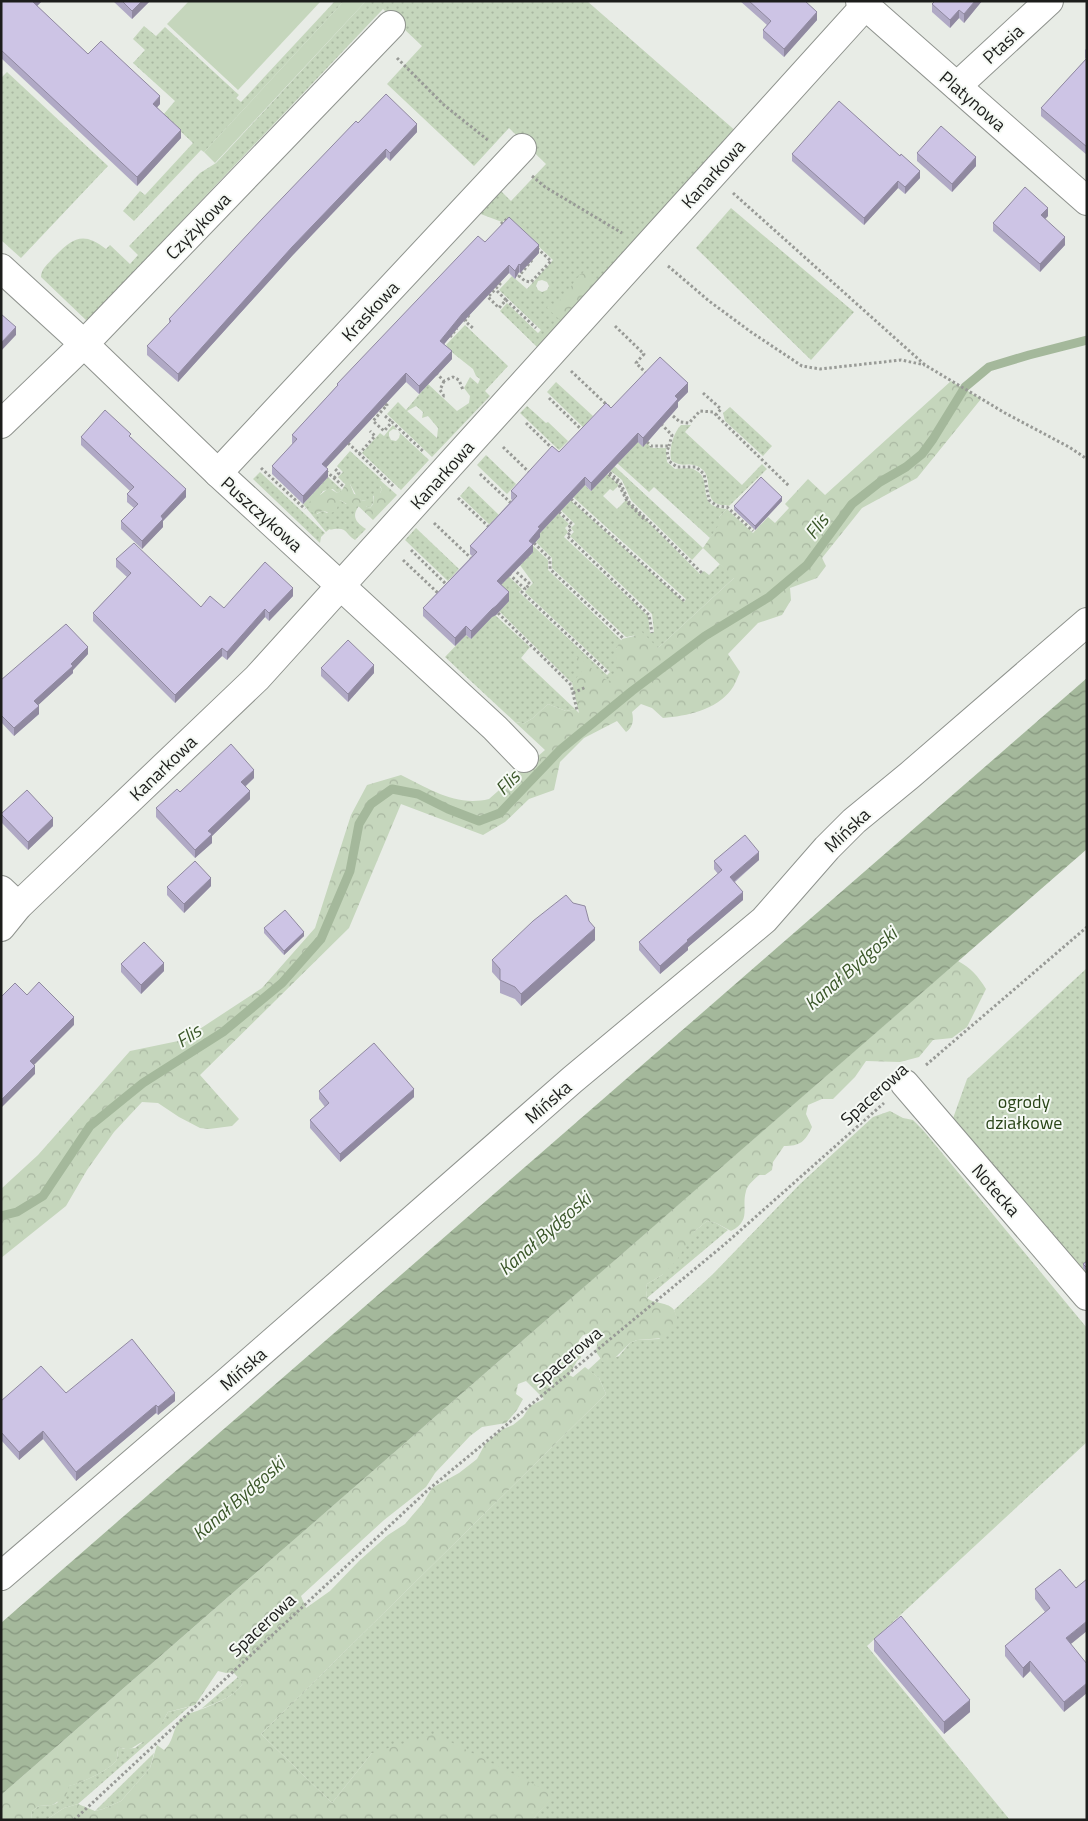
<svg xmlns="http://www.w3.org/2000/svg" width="1088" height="1821" font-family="'Titillium Web',sans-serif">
<defs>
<pattern id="green-dots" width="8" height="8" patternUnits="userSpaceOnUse" patternTransform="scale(1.25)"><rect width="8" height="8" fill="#c5d6bc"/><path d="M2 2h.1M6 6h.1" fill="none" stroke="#a9b7a1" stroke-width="1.8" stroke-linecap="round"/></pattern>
<pattern id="forest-crowns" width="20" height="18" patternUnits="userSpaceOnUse" patternTransform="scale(1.25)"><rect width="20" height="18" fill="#c5d6bc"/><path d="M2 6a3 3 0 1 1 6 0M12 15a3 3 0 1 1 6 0" fill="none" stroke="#a9b7a1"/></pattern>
<pattern id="water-waves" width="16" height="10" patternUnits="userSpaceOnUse" patternTransform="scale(1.25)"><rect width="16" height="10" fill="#a4b89b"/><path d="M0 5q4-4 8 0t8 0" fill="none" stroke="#85957e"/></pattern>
</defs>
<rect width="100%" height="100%" fill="#e8ece6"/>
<g fill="url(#green-dots)" fill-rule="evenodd">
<polygon points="335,1 344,1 204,152 201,150 134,221 123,211 140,191 145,195 193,143 163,115 175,101 133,63 145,50 133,39 144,26 156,36 165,27 239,95 236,98 241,102"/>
<path d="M366,1H587L738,133L537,347L500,311L507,303L538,333L541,330L499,290L512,276L527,289L553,260L509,218L502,222L478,213L500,190L511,201L546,164L509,128L474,166L387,84L422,46L383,9L87,321L41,277C41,269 48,264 53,258C72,239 82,230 106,249L110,245L130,264L138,255L129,246L200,173L216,163ZM542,280L547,282L549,286L547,290L542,292L538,290L536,286L538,281Z"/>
<polygon points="7,72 108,166 21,258 1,240 1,78"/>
<polygon points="731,208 854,312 811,360 696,248"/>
<path d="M465,325L508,366L485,391L490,396L432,457L387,414L398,402L406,410L428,384L457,411L469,403L470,396L464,388L470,377L478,384L480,379L476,376L473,369L454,354L446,345ZM416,406L423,412L422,418L428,416L438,428L437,438L407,411Z"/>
<polygon points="556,382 593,416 583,427 547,392"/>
<polygon points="527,406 546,423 548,422 568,441 559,450 520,413"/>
<polygon points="730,407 772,446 763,456 725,421 723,413"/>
<polygon points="393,425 397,430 393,429 389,432 389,436 391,440 396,441 399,438 400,434 398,431 429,460 401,490 362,453 380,433 384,436"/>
<path d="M681,425H691L685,432L742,485L762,464L767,469L729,506C726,504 722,506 718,504C704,499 712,478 703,470C690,459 684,470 671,460C669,449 673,433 681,425Z"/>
<path d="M632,436L643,446L647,443L652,448H666L667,462L675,469C681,469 690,467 695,470C715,479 693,507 727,509L719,517L723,520L710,538L654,487L649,492L617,463Z"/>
<polygon points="350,451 382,480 380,480 380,487 382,489 380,493 373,496 373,503 370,508 366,506 366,500 361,501 358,495 356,495 350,484 345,484 338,477 343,472 337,466"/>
<polygon points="486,455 516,484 507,494 477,465"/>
<polygon points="610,462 703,548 692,560 631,500 622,480 606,467"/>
<polygon points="603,470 619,485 613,491 610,489 603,496 617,509 626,500 700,574 704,571 709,575 720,564 735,577 658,648 637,635 626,637 552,568 552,558 536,542 540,537 538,534 558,513 569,524 565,528 568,532 564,537 648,616 650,633 654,632 652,614 570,536 574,532 571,528 575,524 561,510 570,500 684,602 686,599 573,497 585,485 591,491"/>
<polygon points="260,472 325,533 321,537 320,543 253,479"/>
<path d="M328,477L342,490L337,493L333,489L323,491L320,495L317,496V514L323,511L327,513L340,500L346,504L354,501L359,506C351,516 356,523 366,529L355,540C345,534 348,527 334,529C327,531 332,527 326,532L303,504Z"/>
<polygon points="469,486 499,515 490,525 460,496"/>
<polygon points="416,528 459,569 448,581 405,540"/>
<polygon points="532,545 548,560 548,570 622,641 616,649 633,670 608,693 584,671 572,683 499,611 497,589 505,573 522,589 519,592 607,675 610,672 525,592 533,583 517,561"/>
<polygon points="495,615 530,647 521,658 575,709 566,711 548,704 533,718 523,724 520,722 516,723 445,657 466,635 471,639 480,621"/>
<polygon points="1087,968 1087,1284 951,1124 967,1079"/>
<polygon points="890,1111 903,1118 913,1120 923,1130 1087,1328 1087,1442 867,1646 1010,1820 532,1820 554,1795 372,1753 332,1803 261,1734 606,1394 599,1378 588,1370 601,1358 603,1362 619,1356 630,1343 637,1340 659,1339 678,1323 674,1310 713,1274 800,1184 873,1117"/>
<polygon points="707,1221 716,1223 728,1230 647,1298 646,1290 647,1284 662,1275 695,1231"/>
<path d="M238,1677L243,1683C235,1697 215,1703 201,1709Z"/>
<path d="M189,1707L78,1804L64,1808L46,1820H31L32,1811L39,1806L52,1805L57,1803L68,1786C79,1784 113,1769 117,1759C118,1755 117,1751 119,1747L124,1749L135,1748L157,1731L168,1712Z"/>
<polygon points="154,1753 150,1768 121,1801 103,1809 95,1811"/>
</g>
<g fill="url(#forest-crowns)" fill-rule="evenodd">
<polygon points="585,271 597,282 561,321 547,308 549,301 555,306 562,298 566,297 566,294 578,276"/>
<path d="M951,381L981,399L917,478L862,508L822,558L826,566L817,578L790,588L791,600L782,615L758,623L728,654L740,672C737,678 735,685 731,690C716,710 687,716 663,718L652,708L641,704L632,712C634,720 633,727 626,732L617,721L584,738L560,762L554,790L529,799L505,822L483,835L401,804L349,928L200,1075L239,1119L232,1126L209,1129L200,1128L179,1117L158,1103L142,1102L114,1132L87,1170L66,1206L1,1258V1189L38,1155L130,1051L183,1040L262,988L315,928L351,815L367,785L401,775C430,789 456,807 489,799L545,750L516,723L521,722L523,724L533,718L548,704L566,711L575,709L579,713L572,683L583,670L564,652C584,654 598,680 611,681C623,672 614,661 616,649C617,645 621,642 622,639L634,636L641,631L658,648L734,578L703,548L722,520L719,517L727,509L753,533L768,517L775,523L789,508L785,504L808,479L825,495Z"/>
<polygon points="380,480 397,495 373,520 354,502 353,505 350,506 340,500 336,511 331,513 323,511 315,514 310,511 308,504 315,495 320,495 329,488 337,493 342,490 346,483 350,484 354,494 359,495 361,501 366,500 366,506 370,508 373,504 374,493 380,493 382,489 378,483"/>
<path d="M958,961C971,968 978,976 986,989L967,1027L952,1038L933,1040L919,1057L900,1062L866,1061L855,1077L833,1099H822L808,1105L806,1114L812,1127C805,1142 800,1146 784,1146L773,1162L772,1170L765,1175H759C755,1179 747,1185 746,1191C741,1208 752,1220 731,1231L716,1223L707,1221L695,1231L677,1260L662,1275L647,1284L646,1290L647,1298C654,1304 669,1302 674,1310C676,1314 677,1319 679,1323L664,1338L637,1340L630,1343L609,1364L603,1362L596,1352L598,1338L594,1332L583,1335L579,1340L581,1358L577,1361L569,1375L573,1377L585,1367L599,1378L606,1394L261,1734L332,1803L372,1753L435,1734L555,1795L532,1820H46L64,1808L78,1804L95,1811L103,1809L121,1801L150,1768L157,1745L164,1750C175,1741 172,1726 183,1717C187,1714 193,1712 197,1711C212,1705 235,1697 243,1683L233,1672L226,1673L218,1671L195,1705L168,1712C162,1721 158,1736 147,1741C145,1742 142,1742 140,1743C131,1749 129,1751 119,1747C117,1751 118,1755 117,1759C113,1769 79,1784 69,1786L66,1797L52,1805L39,1806L32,1811L31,1820H1V1795ZM526,1381L544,1399L530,1406L523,1417L513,1425L501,1430L485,1444L477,1459L459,1473L432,1488L423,1503L405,1524L388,1535L359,1561L330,1591L306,1608L301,1596L384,1520L426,1487L435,1473L470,1436L482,1427L506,1423L517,1410L523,1399L516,1394L518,1384Z"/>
</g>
<g fill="#c5d6bc">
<polygon points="189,1 321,1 238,90 167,24"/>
<polygon points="344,1 366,1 215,163 204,152"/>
</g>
<polygon fill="url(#water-waves)" points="1087,678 1087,849 1,1795 1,1623"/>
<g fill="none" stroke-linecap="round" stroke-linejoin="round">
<polyline stroke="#a4b89b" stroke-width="9" points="1,1216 17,1212 43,1196 90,1126 143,1083 223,1032 282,983 321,939 350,871 359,824 371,804 392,789 418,794 448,809 479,821 500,813 560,750 632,691 705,636 769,597 807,565 852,504 880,482 906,467 922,454 933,439 965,387 989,367 1029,355 1087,340"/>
<g stroke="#8f938e" stroke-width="30">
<g id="minor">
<polyline points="860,1 1087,201"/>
<polyline points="957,86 1049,1"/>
<polyline points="1,268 84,344 218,473 495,728 524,758"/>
<polyline points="1,424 84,344 391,25"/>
<polyline points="218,473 522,148"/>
<polyline points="1,890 18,906"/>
<polyline points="1,927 18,906 257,678 865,6"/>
<polyline points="905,1084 1087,1296"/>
<polyline points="1,1576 226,1383 572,1080 764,920 827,848 854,821 910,775 1087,622"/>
</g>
</g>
<g stroke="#989a96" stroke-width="3" stroke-dasharray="2.5 2.5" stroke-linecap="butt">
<polyline points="397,58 444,105 489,141"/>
<polyline points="532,176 545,187 622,233"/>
<polyline points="733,193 925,365 1005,413 1069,447 1087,459"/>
<polyline points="501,224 507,219 508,221"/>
<polyline points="532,260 519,276 525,281 531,282 551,261 537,248"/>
<polyline points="668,266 709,301 751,332 802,366 820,369 901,360 925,365"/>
<polyline points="499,283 500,284 488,297 499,308 506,300 536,328"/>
<polyline points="497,291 506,300"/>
<polyline points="469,315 465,321 474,329"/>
<polyline points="615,326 644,354 636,363 647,374"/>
<polyline points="450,337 457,328"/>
<polyline points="571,371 609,407"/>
<polyline points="436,373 444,381 453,377 459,380 463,390"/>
<polyline points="444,381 440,390 444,396 446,395"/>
<polyline points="703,393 721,409 716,415"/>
<polyline points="549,398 584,432"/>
<polyline points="385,404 387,405 373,421 384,431 392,422 424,452"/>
<polyline points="385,416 392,422"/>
<polyline points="673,416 680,422 689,423 700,411 713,412 789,486"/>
<polyline points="526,423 554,450"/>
<polyline points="661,424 672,435 669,446"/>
<polyline points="647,442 651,446 669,446 667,451 669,461 677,467 696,467 704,474 709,500 717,506 727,507 753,531"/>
<polyline points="348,443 393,486"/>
<polyline points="503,447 531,474"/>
<polyline points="359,454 375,436 370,431"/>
<polyline points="261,468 305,509"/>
<polyline points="606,469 620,482 629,502 702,573"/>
<polyline points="326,471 344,487"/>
<polyline points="605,471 618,483 628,503 646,521"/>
<polyline points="480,474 512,504"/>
<polyline points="334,478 339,473 334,468"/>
<polyline points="458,498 490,528"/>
<polyline points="571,499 684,601"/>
<polyline points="559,512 572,524 568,528 571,532 567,536 649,615 652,633"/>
<polyline points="434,523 473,560"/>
<polyline points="534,543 550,559 550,569 624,639"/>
<polyline points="411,550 448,586"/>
<polyline points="403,560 440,595"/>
<polyline points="513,569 530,584 525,589"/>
<polyline points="509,574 525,589 522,592 608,673"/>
<polyline points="498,613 571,685 577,710"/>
<polyline points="573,693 586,687"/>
<polyline points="926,1065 1087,927"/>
<polyline points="74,1820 429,1489 725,1244 884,1103"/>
</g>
<use href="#minor" stroke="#fff" stroke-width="28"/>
</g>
<g fill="#b0a9c5">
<polygon points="1,1 42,1 37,6 88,54 160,104 157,107 181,138 137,186 1,58"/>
<polygon points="113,1 150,1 132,19"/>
<polygon points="740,1 805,1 817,20 784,57 763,38 763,30 767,25"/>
<polygon points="935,1 982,1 964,23 959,18 950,28 932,12 932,4"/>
<polygon points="1087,48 1087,155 1041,116 1041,108 1086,59 1085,58 1085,50"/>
<polygon points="358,123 417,132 390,161 386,157 292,256 178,382 147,355 147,346 169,324 169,319"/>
<polygon points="917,153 976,166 952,192 917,161"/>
<polygon points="792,154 920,178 905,194 898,188 864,225 792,161"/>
<polygon points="1048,216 1045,219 1065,245 1040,272 993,231 993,223"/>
<polygon points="485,242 539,253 520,273 519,272 515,279 509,273 462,323 444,344 452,359 419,394 406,382 326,467 328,477 303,504 272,474 272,466 293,444 292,443 292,435 337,386 337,384"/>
<polygon points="688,392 678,402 678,407 643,447 638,442 591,491 585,485 540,533 540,537 533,545 533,552 501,585 509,601 496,615 492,617 471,639 466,635 455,646 423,616 423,608 472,556 470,554 470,546 512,500 511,499 511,491 559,452 611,408"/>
<polygon points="81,437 131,437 186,497 163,521 163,527 142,549 121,529 121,521 134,508 127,502 127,494 130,491 81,445"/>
<polygon points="782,501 755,530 734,510 734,506"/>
<polygon points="116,559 201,607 224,608 293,596 269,621 265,617 227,660 222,656 175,703 93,621 93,613 127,577 116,567"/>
<polygon points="88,654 73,670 73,673 38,705 39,714 14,736 1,722 1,680"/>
<polygon points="321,668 374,673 348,702 321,676"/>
<polygon points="254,778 246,786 250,799 212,836 212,843 195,858 156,817 156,808"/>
<polygon points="1,814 53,826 28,850 1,822"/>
<polygon points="759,860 735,882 743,900 688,947 688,950 660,974 639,950 639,942 718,874 714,869 714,861"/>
<polygon points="211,886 184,913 167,895 167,887"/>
<polygon points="264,928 304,936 284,955 264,933"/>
<polygon points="595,940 521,1006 515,999 500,993 500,981 492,972 492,960"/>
<polygon points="121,964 164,971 141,994 121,972"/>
<polygon points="319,1091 414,1097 340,1162 310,1128 310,1120 325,1107 319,1099"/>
<polygon points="1087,1261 1087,1272 1083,1268 1083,1264"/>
<polygon points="66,1393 175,1401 158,1415 156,1413 76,1481 43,1439 19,1460 1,1440 1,1401"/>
<polygon points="1060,1569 1071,1644 1064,1712 1030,1671 1023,1678 1005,1656 1005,1646 1045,1612 1035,1599 1035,1589"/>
<polygon points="874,1639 970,1712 944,1734 874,1651"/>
</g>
<g fill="#9089a0">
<polygon points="34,1 42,1 33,10 33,2"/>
<polygon points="142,1 150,1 132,19 132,11"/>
<polygon points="975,1 982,1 964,23 964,14"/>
<polygon points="959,10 959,18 950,28 950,20"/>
<polygon points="817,12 817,20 784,57 784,49"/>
<polygon points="160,96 160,104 153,112 153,104"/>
<polygon points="417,124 417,132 390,161 390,153"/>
<polygon points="181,130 181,138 137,186 137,177"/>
<polygon points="386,149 386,157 292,256 178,382 178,374 292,247"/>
<polygon points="976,157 976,166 952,192 952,184"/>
<polygon points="920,171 920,178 905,194 905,187"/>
<polygon points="898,181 898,188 864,225 864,218"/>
<polygon points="1048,208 1048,216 1041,223 1041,215"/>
<polygon points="1065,237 1065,245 1040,272 1040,264"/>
<polygon points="539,245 539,253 520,273 520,265"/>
<polygon points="519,264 519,272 515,279 515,271"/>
<polygon points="509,265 509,273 462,323 440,349 440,341 462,314"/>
<polygon points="16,327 16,335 1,351 1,343"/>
<polygon points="452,351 452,359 419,394 419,386"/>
<polygon points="406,373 406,382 322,472 322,464"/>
<polygon points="688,383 688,392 678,402 678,407 643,447 643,438 675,396"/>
<polygon points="638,433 638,442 591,491 591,483"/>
<polygon points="328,469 328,477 303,504 303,496"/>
<polygon points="585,477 585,485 540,533 540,537 533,545 533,552 497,589 497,581 538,527"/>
<polygon points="186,489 186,497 163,521 163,527 142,549 142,541 161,516"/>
<polygon points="782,497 782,501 755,530 755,526"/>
<polygon points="293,588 293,596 269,621 269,613"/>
<polygon points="509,592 509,601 496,615 492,617 471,639 471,631"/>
<polygon points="265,609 265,617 227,660 227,652"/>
<polygon points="466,626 466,635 455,646 455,638"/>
<polygon points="88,647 88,654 73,670 73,673 34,709 34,701"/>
<polygon points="222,648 222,656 175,703 175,695"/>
<polygon points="374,665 374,673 348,702 348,694"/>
<polygon points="39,706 39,714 14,736 14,728"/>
<polygon points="254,770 254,778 241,790 241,782"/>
<polygon points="250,791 250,799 212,836 212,843 195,858 195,850 208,831"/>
<polygon points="53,818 53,826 28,850 28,842"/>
<polygon points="759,852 759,860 730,885 730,877"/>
<polygon points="211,878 211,886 184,913 184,904"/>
<polygon points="743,892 743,900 688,947 688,950 660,974 660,966 687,940"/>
<polygon points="595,928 595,940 521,1006 521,994"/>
<polygon points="304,932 304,936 284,955 284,951"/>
<polygon points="164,963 164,971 141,994 141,985"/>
<polygon points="74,1017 74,1025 30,1069 30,1061"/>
<polygon points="35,1066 35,1074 1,1108 1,1100"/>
<polygon points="414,1089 414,1097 340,1162 340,1154"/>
<polygon points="175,1393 175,1401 158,1415 158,1407"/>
<polygon points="156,1405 156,1413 76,1481 76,1472"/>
<polygon points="43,1431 43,1439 19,1460 19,1452"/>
<polygon points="1087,1621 1087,1631 1066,1648 1066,1638"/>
<polygon points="1030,1661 1030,1671 1023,1678 1023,1668"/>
<polygon points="1087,1683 1087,1693 1064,1712 1064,1702"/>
<polygon points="970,1700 970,1712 944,1734 944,1722"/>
</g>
<g fill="#cdc4e5" stroke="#9089a0">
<polygon points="1,1 34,1 33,2 88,54 101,41 160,96 153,104 181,130 137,177 1,50"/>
<polygon points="122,1 142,1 132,11"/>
<polygon points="749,1 805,1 817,12 784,49 763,30 771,21"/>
<polygon points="935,1 975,1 964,14 959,10 950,20 932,4"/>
<polygon points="1087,58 1087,147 1041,108"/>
<polygon points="386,94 417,124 390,153 386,149 292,247 178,374 147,346 171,321 169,319 262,219 356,121 358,123"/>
<polygon points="839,101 900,156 901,154 920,171 905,187 898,181 864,218 792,154"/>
<polygon points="941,126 976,157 952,184 917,153"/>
<polygon points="1025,187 1048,208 1041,215 1065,237 1040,264 993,223"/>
<polygon points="509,217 539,245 520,265 519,264 515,271 509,265 462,314 440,341 452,351 419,386 406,373 322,464 328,469 303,496 272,466 297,439 292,435 338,385 337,384 478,236 485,242"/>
<polygon points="1,314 16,327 1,343"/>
<polygon points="660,357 688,383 675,396 678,399 643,438 638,433 591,483 585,477 538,527 540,528 529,541 533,544 497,581 509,592 496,606 492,609 471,631 466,626 455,638 423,608 477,552 470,546 517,496 511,491 552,446 559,452 606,403 611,408"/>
<polygon points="105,410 131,434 129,436 186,489 161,516 163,519 142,541 121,521 138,504 127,494 134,487 81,437"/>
<polygon points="761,477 782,497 755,526 734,506"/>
<polygon points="134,543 201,607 210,596 224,608 265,562 293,588 269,613 265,609 227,652 222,648 175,695 93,613 131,573 116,559"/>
<polygon points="66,624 88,647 71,664 73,666 34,701 39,706 14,728 1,715 1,680"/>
<polygon points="348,640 374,665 348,694 321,668"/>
<polygon points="231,744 254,770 241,782 250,791 208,831 212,834 195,850 156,808 177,789 180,792"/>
<polygon points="27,790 53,818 28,842 1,814"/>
<polygon points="745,835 759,852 730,877 743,892 687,940 688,941 660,966 639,942 722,870 714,861"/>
<polygon points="195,861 211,878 184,904 167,887"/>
<polygon points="566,895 573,903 585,906 589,921 595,928 521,994 515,987 500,980 500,969 492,960 533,921"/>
<polygon points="285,910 304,932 284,951 264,928"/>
<polygon points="144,942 164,963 141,985 121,964"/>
<polygon points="39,982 74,1017 30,1061 35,1066 1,1100 1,997 15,983 27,995"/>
<polygon points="374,1043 414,1089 340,1154 310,1120 329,1103 319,1091"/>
<polygon points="1087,1261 1087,1268 1083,1264"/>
<polygon points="132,1339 175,1393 158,1407 156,1405 76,1472 43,1431 19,1452 1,1432 1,1401 41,1366 66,1393"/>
<polygon points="1060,1569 1076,1588 1087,1579 1087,1621 1066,1638 1087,1664 1087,1683 1064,1702 1030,1661 1023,1668 1005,1646 1050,1608 1035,1589"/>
<polygon points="901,1616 970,1700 944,1722 874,1639"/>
</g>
<g text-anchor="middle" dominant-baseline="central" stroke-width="4" stroke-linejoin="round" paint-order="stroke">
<g font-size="18" fill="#1c1d1b" stroke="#f5f9f4">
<text transform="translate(1003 44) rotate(-43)">Ptasia</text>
<text transform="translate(973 101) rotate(41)">Platynowa</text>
<text transform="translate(713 174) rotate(-48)">Kanarkowa</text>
<text transform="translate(198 226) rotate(-46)">Czyżykowa</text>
<text transform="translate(370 311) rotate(-47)">Kraskowa</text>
<text transform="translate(442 475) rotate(-48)">Kanarkowa</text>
<text transform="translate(262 514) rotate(42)">Puszczykowa</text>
<text transform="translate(163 768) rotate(-44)">Kanarkowa</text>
<text transform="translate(847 830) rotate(-43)">Mińska</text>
<text transform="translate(874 1094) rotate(-42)">Spacerowa</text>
<text transform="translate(548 1102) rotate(-41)">Mińska</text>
<text transform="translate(996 1190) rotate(49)">Notecka</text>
<text transform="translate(567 1357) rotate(-40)">Spacerowa</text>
<text transform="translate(243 1369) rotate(-41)">Mińska</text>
<text transform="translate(262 1625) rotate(-43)">Spacerowa</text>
</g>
<g font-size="18" fill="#294418" stroke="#f5f9f4">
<text x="1024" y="1101">ogrody<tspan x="1024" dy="21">działkowe</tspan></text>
</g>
<g font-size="19" font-style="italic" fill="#3a5629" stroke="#f5f9f4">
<text transform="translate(816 526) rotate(-53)">Flis</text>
<text transform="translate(507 782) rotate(-46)">Flis</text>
<text transform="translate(850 968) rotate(-41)">Kanał Bydgoski</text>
<text transform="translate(188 1035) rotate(-33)">Flis</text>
<text transform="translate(544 1233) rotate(-41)">Kanał Bydgoski</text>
<text transform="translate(238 1498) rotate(-41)">Kanał Bydgoski</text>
</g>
</g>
<rect width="1088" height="1821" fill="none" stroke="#1c1d1b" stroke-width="5"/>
</svg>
